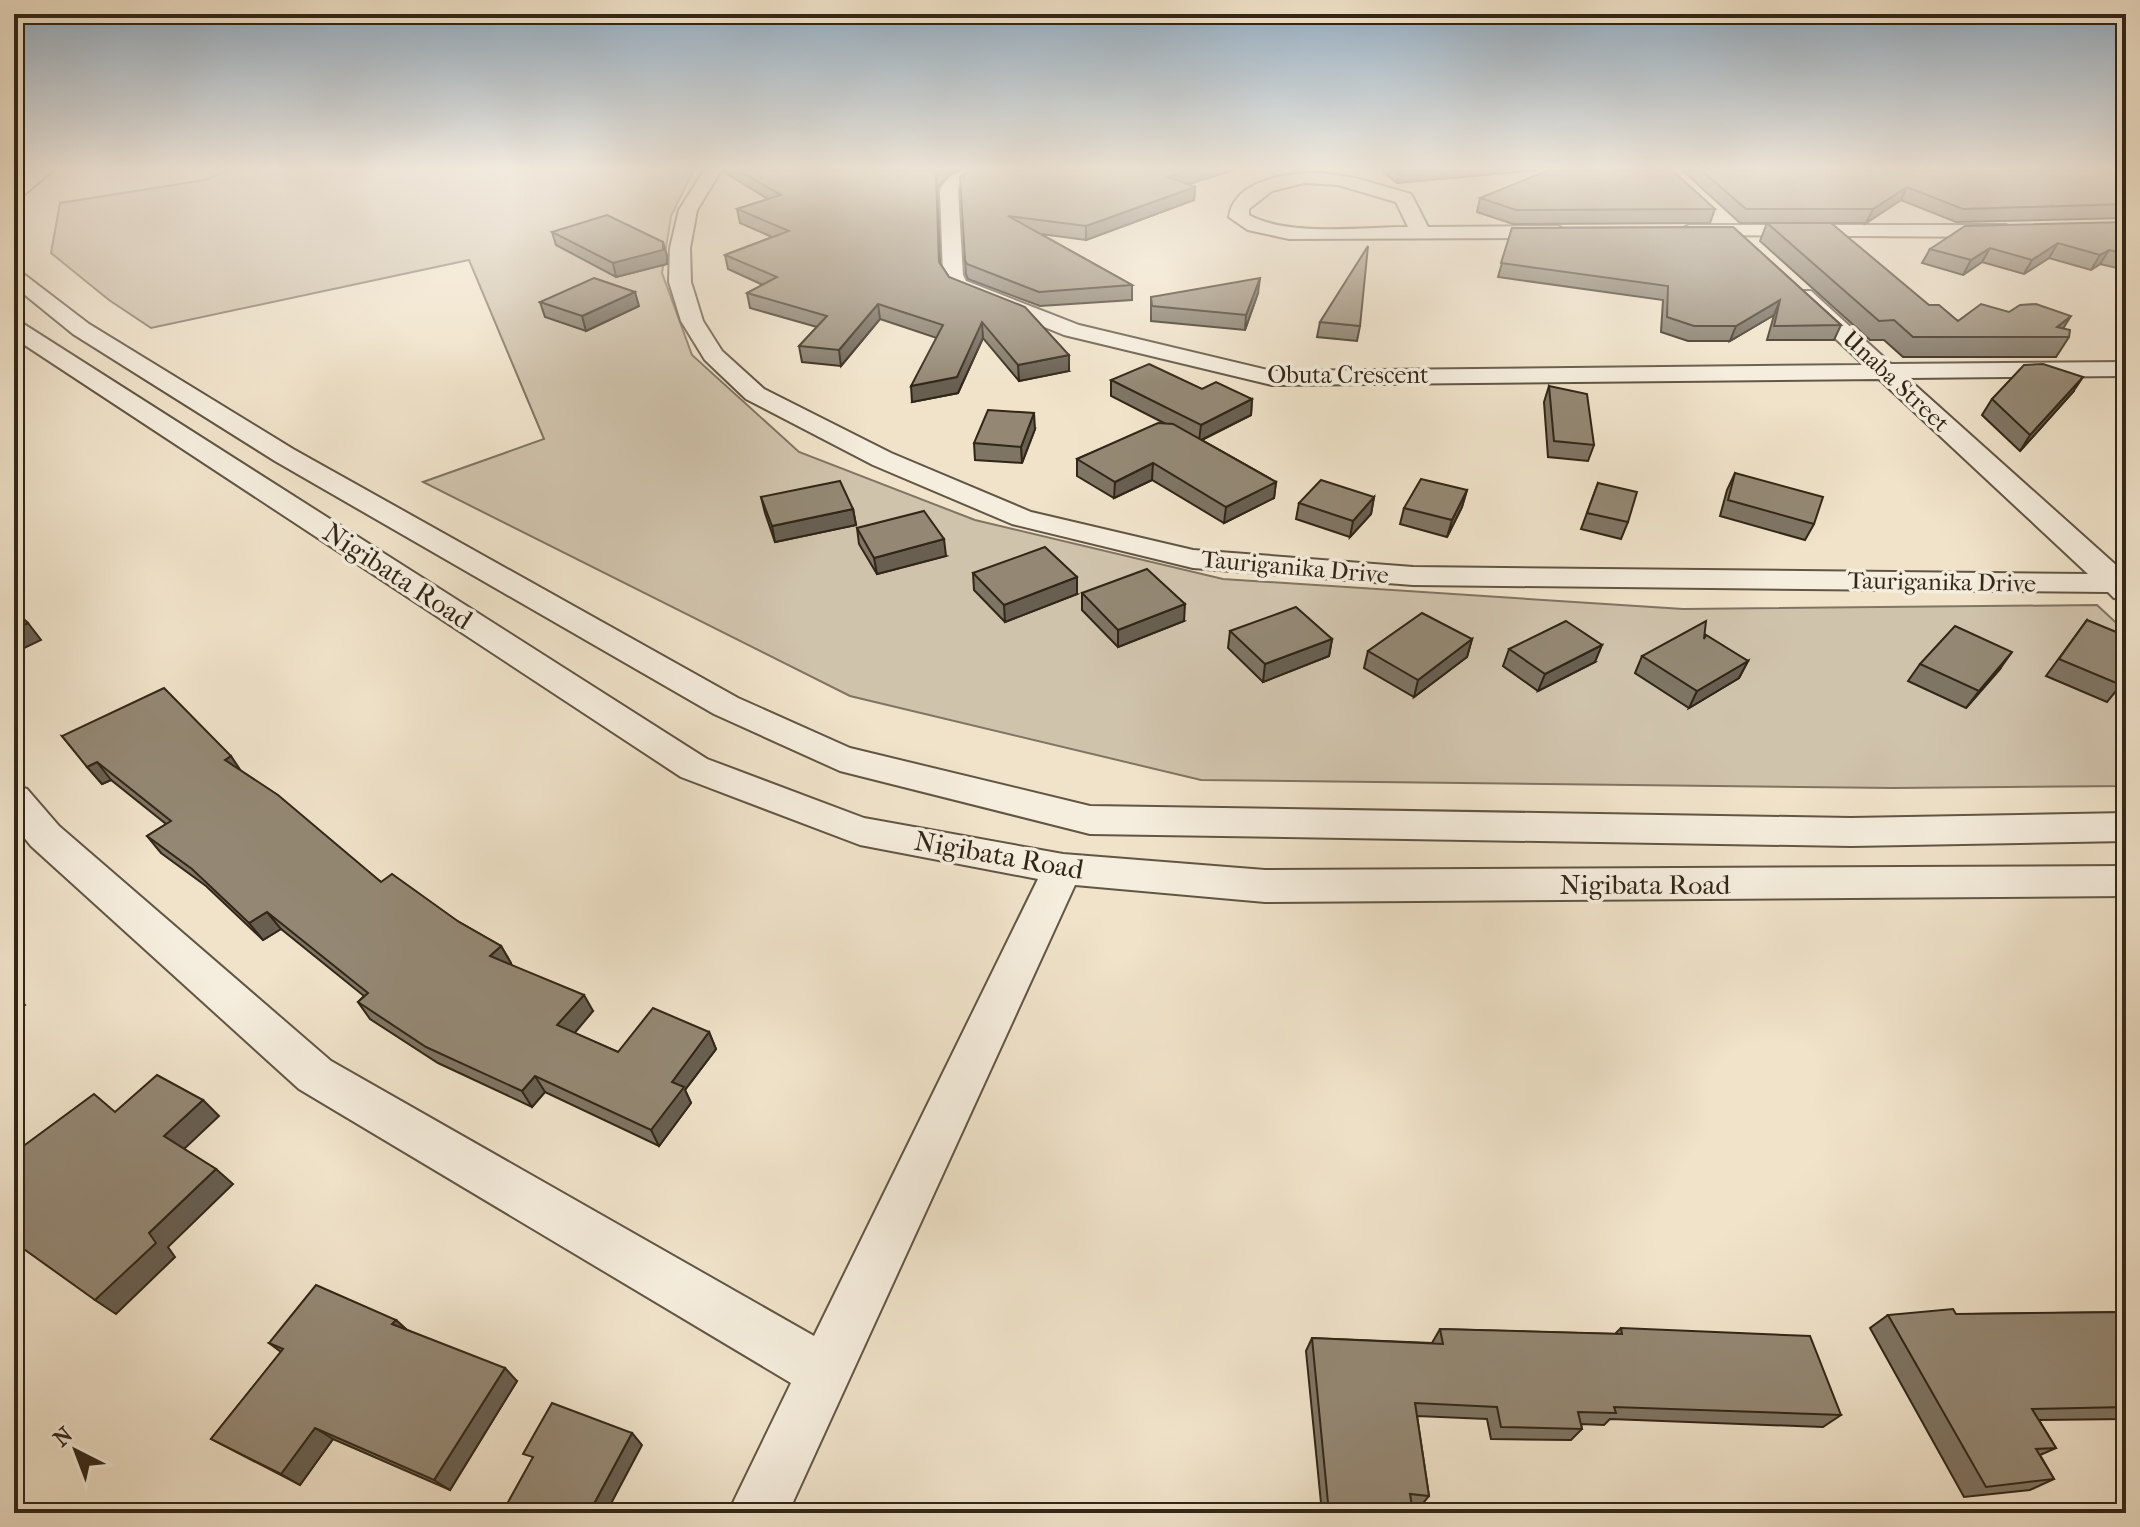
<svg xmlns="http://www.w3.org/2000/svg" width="2140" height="1527" font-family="'IM FELL French Canon',serif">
<rect width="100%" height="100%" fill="#f0e3ca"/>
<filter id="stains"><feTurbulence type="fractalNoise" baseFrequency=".0025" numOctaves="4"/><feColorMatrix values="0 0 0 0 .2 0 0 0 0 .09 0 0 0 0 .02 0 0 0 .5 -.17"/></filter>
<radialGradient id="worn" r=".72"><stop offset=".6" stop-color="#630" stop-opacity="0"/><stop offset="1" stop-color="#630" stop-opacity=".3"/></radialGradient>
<polygon fill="#d0c3ac" stroke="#807462" stroke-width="2" points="230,169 697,169 691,175 671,216 662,273 692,355 799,452 975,520 1223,579 1683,609 2097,605 2126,632 2126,786 1893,788 1201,780 850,696 423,482 544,439 469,260 151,328 109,300 51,253 60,203 205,180"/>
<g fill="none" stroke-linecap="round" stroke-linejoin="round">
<g stroke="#615544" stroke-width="4">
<g id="minor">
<polygon points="34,169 54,169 20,198 14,200 14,185"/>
<path d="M705,169H722L697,210L690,248L691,282L703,321L722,351L764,389L891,453L1031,512L1193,550L1413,567L2088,574L1879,379L1272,385L1064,335L951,289L943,275L940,190C950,170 965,169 985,169L960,185L958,190L963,275L966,281L1079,325L1272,371L1864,365L1795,301L1792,296L1795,291H1811L1891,364L2126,362V376L1907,378L2126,574V600L2114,598L2108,592L1413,585L1193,568L1012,524L873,465L746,399L705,360L681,321L669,282L670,248L679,210Z"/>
<path d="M1321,173L1355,178L1411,194L1428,227L1558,226L1568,232L1558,238L1289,239L1248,230L1229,217C1234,179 1291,172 1321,173ZM1304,183L1338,185L1396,202L1408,227C1362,227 1289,237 1249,215V209L1272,191Z"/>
<polygon points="1689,225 2006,225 2016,231 2006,237 1682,235 1679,231"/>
<polygon points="14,270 21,272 89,324 293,449 738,698 850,748 1090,806 1851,818 2126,813 2126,841 1851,846 1090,834 840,771 714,714 275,461 73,334 14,286"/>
<polygon points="14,321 22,323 707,759 864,818 1063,854 1265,870 2126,866 2126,896 1265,902 1075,885 788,1513 728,1513 791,1383 299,1089 31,846 14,825 14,785 27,789 59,826 331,1061 814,1336 1038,879 860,845 681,777 14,338"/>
</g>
</g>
<use href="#minor" fill="#f5eddd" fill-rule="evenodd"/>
</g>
<g fill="#7f7564" stroke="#312617" stroke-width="2">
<polygon points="723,170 961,170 952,172 937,188 940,263 949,277 1069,371 1019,381 983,338 958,393 912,402 937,338 880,319 841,366 802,362 799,346 817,327 750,308 747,293 763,285 728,269 725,255 772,237 740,223 737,209 768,199 724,172"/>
<polygon points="970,170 1234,170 1187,184 1195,187 1194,200 1086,240 1041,234 1132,285 1132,300 1040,306 968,279 966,274 965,260"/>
<polygon points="1381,170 1538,170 1397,183"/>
<polygon points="1682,170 2122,170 2126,173 2126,218 1956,222 1901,200 1866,223 1740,223"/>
<polygon points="1480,198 1715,209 1710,223 1513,224 1477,212"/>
<polygon points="2126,222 2126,270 2100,264 2091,270 2049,258 2024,274 1982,262 1963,275 1922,263 1930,249"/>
<polygon points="1767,223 1958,321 2063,329 2069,337 2056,357 1903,357 1884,340 1870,340 1760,241"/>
<polygon points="1733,227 1841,325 1834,340 1767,340 1774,315 1730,341 1688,341 1661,332 1663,300 1498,277 1512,228"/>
<polygon points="552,232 663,242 667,256 667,264 616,277 556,245"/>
<polygon points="1258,293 1245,330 1151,321 1151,297"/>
<polygon points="540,302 639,306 586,331 545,317"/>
<polygon points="1320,322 1360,326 1357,341 1317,337"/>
<polygon points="1111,380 1202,389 1252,399 1251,415 1202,440 1276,482 1274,498 1224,523 1152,480 1114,498 1077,476 1077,459 1164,423 1111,396"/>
<polygon points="1549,386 1594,445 1588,461 1548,457 1544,402"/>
<polygon points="2073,392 2020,451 1982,415 1992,399"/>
<polygon points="1035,429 1022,463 975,460 974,443"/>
<polygon points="1735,473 1814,524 1805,540 1720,516 1727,490"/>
<polygon points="1598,483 1628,522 1621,539 1581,529"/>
<polygon points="1467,490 1462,507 1447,537 1400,524 1404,508"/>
<polygon points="761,497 853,509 856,525 775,542 765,513"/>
<polygon points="1374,497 1371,514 1350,537 1296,519 1299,503"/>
<polygon points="857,528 946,556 877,574 859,544"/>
<polygon points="973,573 1077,594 1005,622 974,590"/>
<polygon points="1082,593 1184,621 1118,647 1082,610"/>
<polygon points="2087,620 2121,685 2107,702 2046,676"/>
<polygon points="1230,631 1332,639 1329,656 1263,682 1228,648"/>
<polygon points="1704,638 1748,661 1739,678 1689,708 1635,673 1642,656"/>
<polygon points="1472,639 1467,657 1414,697 1364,668 1368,651"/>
<polygon points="1509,649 1595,662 1538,691 1503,666"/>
<polygon points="1920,664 2000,669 1966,708 1908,681"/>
<polygon points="62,736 241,771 381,882 459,922 501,946 511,963 510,964 593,1011 574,1033 618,1052 709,1032 716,1049 685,1090 691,1103 659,1146 545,1092 532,1107 438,1063 370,1019 358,1002 364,996 281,929 263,940 206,886 161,853 147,836 166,824 111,780 102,784"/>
<polygon points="2126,1312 2126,1419 2039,1420 2056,1448 2040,1455 2054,1479 2030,1490 1964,1497 1870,1328 1888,1315"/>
<polygon points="396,1320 407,1330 517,1381 450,1490 333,1439 300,1485 211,1439 281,1352 269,1343"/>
<polygon points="1621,1328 1841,1415 1823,1427 1610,1419 1604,1425 1581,1424 1582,1429 1571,1440 1491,1439 1487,1419 1417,1416 1429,1496 1420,1507 1412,1506 1413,1513 1322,1513 1306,1351 1312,1338 1432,1343 1440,1329 1615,1334"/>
</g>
<g fill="#685f51" stroke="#312617" stroke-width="2">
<polygon points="941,170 961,170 952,172 937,188 940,276 936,175"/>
<polygon points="1193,170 1234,170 1167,191 1168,177"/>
<polygon points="1399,170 1538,170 1397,183"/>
<polygon points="1195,187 1194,200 1086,240 1086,226"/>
<polygon points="1907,187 1901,200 1866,223 1873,209"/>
<polygon points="663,242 667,256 667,264 616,277 613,263"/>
<polygon points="2058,243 2049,258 2024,274 2032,260"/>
<polygon points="1990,248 1982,262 1963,275 1971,260"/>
<polygon points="2109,250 2100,264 2091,270 2100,255"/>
<polygon points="1260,278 1258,293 1245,330 1246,315"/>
<polygon points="635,292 639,306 586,331 582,316"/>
<polygon points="1780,300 1774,315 1730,341 1736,326"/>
<polygon points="878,304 880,319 841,366 839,350"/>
<polygon points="2071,316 2059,335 2057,327"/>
<polygon points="982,322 983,338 958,393 912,402 911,386"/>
<polygon points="1069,355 1069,371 1019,381 1018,365"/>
<polygon points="2083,377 2073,392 2020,451 2030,435"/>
<polygon points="1252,399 1251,415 1199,441 1201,425"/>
<polygon points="1034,413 1035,429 1022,463 1021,447"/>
<polygon points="1153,463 1152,480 1114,498 1115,482"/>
<polygon points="1276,482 1274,498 1224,523 1226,507"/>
<polygon points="1467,490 1462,507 1447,537 1452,520"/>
<polygon points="1374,497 1371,514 1350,537 1353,521"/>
<polygon points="853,509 856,525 775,542 772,526"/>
<polygon points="944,539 946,556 877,574 874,558"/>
<polygon points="1077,577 1077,594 1005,622 1004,605"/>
<polygon points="1185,604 1184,621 1118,647 1118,630"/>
<polygon points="28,623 41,640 14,653 14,629"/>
<polygon points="1332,639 1329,656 1263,682 1265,664"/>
<polygon points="1472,639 1467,657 1414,697 1418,680"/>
<polygon points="1602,645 1595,662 1538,691 1545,674"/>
<polygon points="2012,652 2000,669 1966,708 1979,691"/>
<polygon points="1748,661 1739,678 1689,708 1697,691"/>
<polygon points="231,756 243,774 225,760"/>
<polygon points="97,762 111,780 102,784 87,767"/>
<polygon points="267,912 281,929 263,940 249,923"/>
<polygon points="501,946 511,963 500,973 490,956"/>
<polygon points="14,992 25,1005 14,1012"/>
<polygon points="584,995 593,1011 567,1042 557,1025"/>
<polygon points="709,1032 716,1049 685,1090 691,1103 659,1146 651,1130 672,1082"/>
<polygon points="535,1076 545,1092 532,1107 522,1091"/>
<polygon points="203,1100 219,1116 182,1151 164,1136"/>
<polygon points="216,1169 233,1184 168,1247 175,1257 116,1314 95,1300 149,1233"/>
<polygon points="396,1320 410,1333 392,1324"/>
<polygon points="505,1368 517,1381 450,1490 434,1480"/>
<polygon points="315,1428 333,1439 300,1485 281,1474"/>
<polygon points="632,1433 642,1445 606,1513 589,1513"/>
</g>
<g fill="#948874" stroke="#312617" stroke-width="2">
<polygon points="738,170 941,170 936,175 939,262 949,277 1025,307 1069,355 1018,365 982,322 957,377 911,386 943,325 878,304 839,350 799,346 827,316 747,293 777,277 725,255 789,231 737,209 781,195"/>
<polygon points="970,170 1193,170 1168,177 1195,187 1086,226 1008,216 1132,285 1039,292 967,264 965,260 960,177"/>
<polygon points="1549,170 1672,170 1715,209 1516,210 1480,198"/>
<polygon points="1701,170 2122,170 2126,173 2126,204 1963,209 1907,187 1873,209 1746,209"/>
<polygon points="607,215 663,242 663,250 613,263 552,232"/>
<polygon points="2126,222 2126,254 2109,250 2100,255 2058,243 2032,260 1990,248 1971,260 1930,249 1965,226"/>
<polygon points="1767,223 1831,223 1929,305 1939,305 1958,321 1981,304 2009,312 2020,305 2036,304 2071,316 2057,327 2070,330 2069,337 1913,337 1894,320 1879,321"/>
<polygon points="1733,227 1841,325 1774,326 1780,300 1736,326 1694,326 1667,317 1668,286 1501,263 1512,228"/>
<polygon points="1368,246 1360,326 1320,322"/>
<polygon points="594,278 635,292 582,316 540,302"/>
<polygon points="1260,278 1246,315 1152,306 1151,297"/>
<polygon points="1149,364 1202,389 1216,382 1252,399 1201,425 1111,380"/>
<polygon points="2043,364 2083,377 2030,435 1992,399 2024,365"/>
<polygon points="1549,386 1587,394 1594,445 1554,441"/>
<polygon points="988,410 1034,413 1021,447 974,443"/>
<polygon points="1158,423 1173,424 1276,482 1226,507 1153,463 1115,482 1077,459"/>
<polygon points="1735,473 1823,497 1814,524 1728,500"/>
<polygon points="1421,479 1467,490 1452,520 1404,508"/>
<polygon points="1321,480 1374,497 1353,521 1299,503"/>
<polygon points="840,481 853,509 772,526 761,497"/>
<polygon points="1598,483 1637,492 1628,522 1587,513"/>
<polygon points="924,511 944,539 874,558 857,528"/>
<polygon points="1045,547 1077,577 1004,605 973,573"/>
<polygon points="1147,569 1185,604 1118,630 1082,593"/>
<polygon points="1296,607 1332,639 1265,664 1230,631"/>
<polygon points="14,610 28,623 14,629"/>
<polygon points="1422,613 1472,639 1418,680 1368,651"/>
<polygon points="2087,620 2126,636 2126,678 2121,685 2059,659"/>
<polygon points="1566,621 1602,645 1545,674 1509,649"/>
<polygon points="1706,621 1704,639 1706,635 1748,661 1697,691 1642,656"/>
<polygon points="1955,626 2012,652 1979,691 1920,664"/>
<polygon points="164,688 231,756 225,760 278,795 381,882 392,874 459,922 501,946 490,956 584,995 557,1025 618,1052 653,1008 709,1032 672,1082 684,1087 651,1130 535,1076 522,1091 426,1047 358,1002 368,993 267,912 249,923 192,869 147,836 171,821 97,762 87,767 62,736"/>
<polygon points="157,1075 203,1100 164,1136 216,1169 149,1233 156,1243 95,1300 14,1242 14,1153 94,1094 115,1112"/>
<polygon points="316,1285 396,1320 392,1324 505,1368 434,1480 315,1428 281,1474 211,1439 283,1349 269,1343"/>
<polygon points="1953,1309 1956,1314 2126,1312 2126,1407 2032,1409 2056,1448 2036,1449 2054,1479 1986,1487 1888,1315"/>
<polygon points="1621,1328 1810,1336 1841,1415 1614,1407 1616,1413 1578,1412 1582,1429 1501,1427 1497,1407 1415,1403 1429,1496 1410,1494 1413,1513 1329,1513 1312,1338 1443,1344 1440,1329 1622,1334"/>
<polygon points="552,1403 632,1433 589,1513 502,1513 533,1457 523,1454"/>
</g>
<linearGradient id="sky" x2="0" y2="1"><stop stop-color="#91adc4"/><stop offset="0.44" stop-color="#f8f2e7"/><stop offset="1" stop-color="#f8f2e7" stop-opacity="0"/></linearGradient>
<rect width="2140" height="383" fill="url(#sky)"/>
<g text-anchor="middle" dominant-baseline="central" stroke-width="7" stroke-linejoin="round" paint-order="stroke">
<g font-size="24" fill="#312617" stroke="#f5eddd">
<text x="1348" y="375">Obuta Crescent</text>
<text transform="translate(1896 381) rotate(43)">Unaba Street</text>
<text transform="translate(1295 567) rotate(5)">Tauriganika Drive</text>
<text transform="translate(1942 582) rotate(1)">Tauriganika Drive</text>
</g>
<g font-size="28" fill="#312617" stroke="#f5eddd">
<text transform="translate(398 576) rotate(33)">Nigibata Road</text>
<text transform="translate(999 855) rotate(10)">Nigibata Road</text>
<text x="1645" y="884">Nigibata Road</text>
</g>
</g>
<rect width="2140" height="1527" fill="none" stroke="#f0e3ca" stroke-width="48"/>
<rect x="16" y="16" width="2108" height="1495" fill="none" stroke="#312617" stroke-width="4"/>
<rect x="24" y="24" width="2092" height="1479" fill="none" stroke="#312617" stroke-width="2"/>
<g transform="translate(76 1451) rotate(318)" stroke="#f5eddd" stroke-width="6" paint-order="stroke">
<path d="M0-6L14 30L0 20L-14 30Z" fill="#312617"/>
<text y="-12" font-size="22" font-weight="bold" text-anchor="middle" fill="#312617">N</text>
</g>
<rect width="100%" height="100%" filter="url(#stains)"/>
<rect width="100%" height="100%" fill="url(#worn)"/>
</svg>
